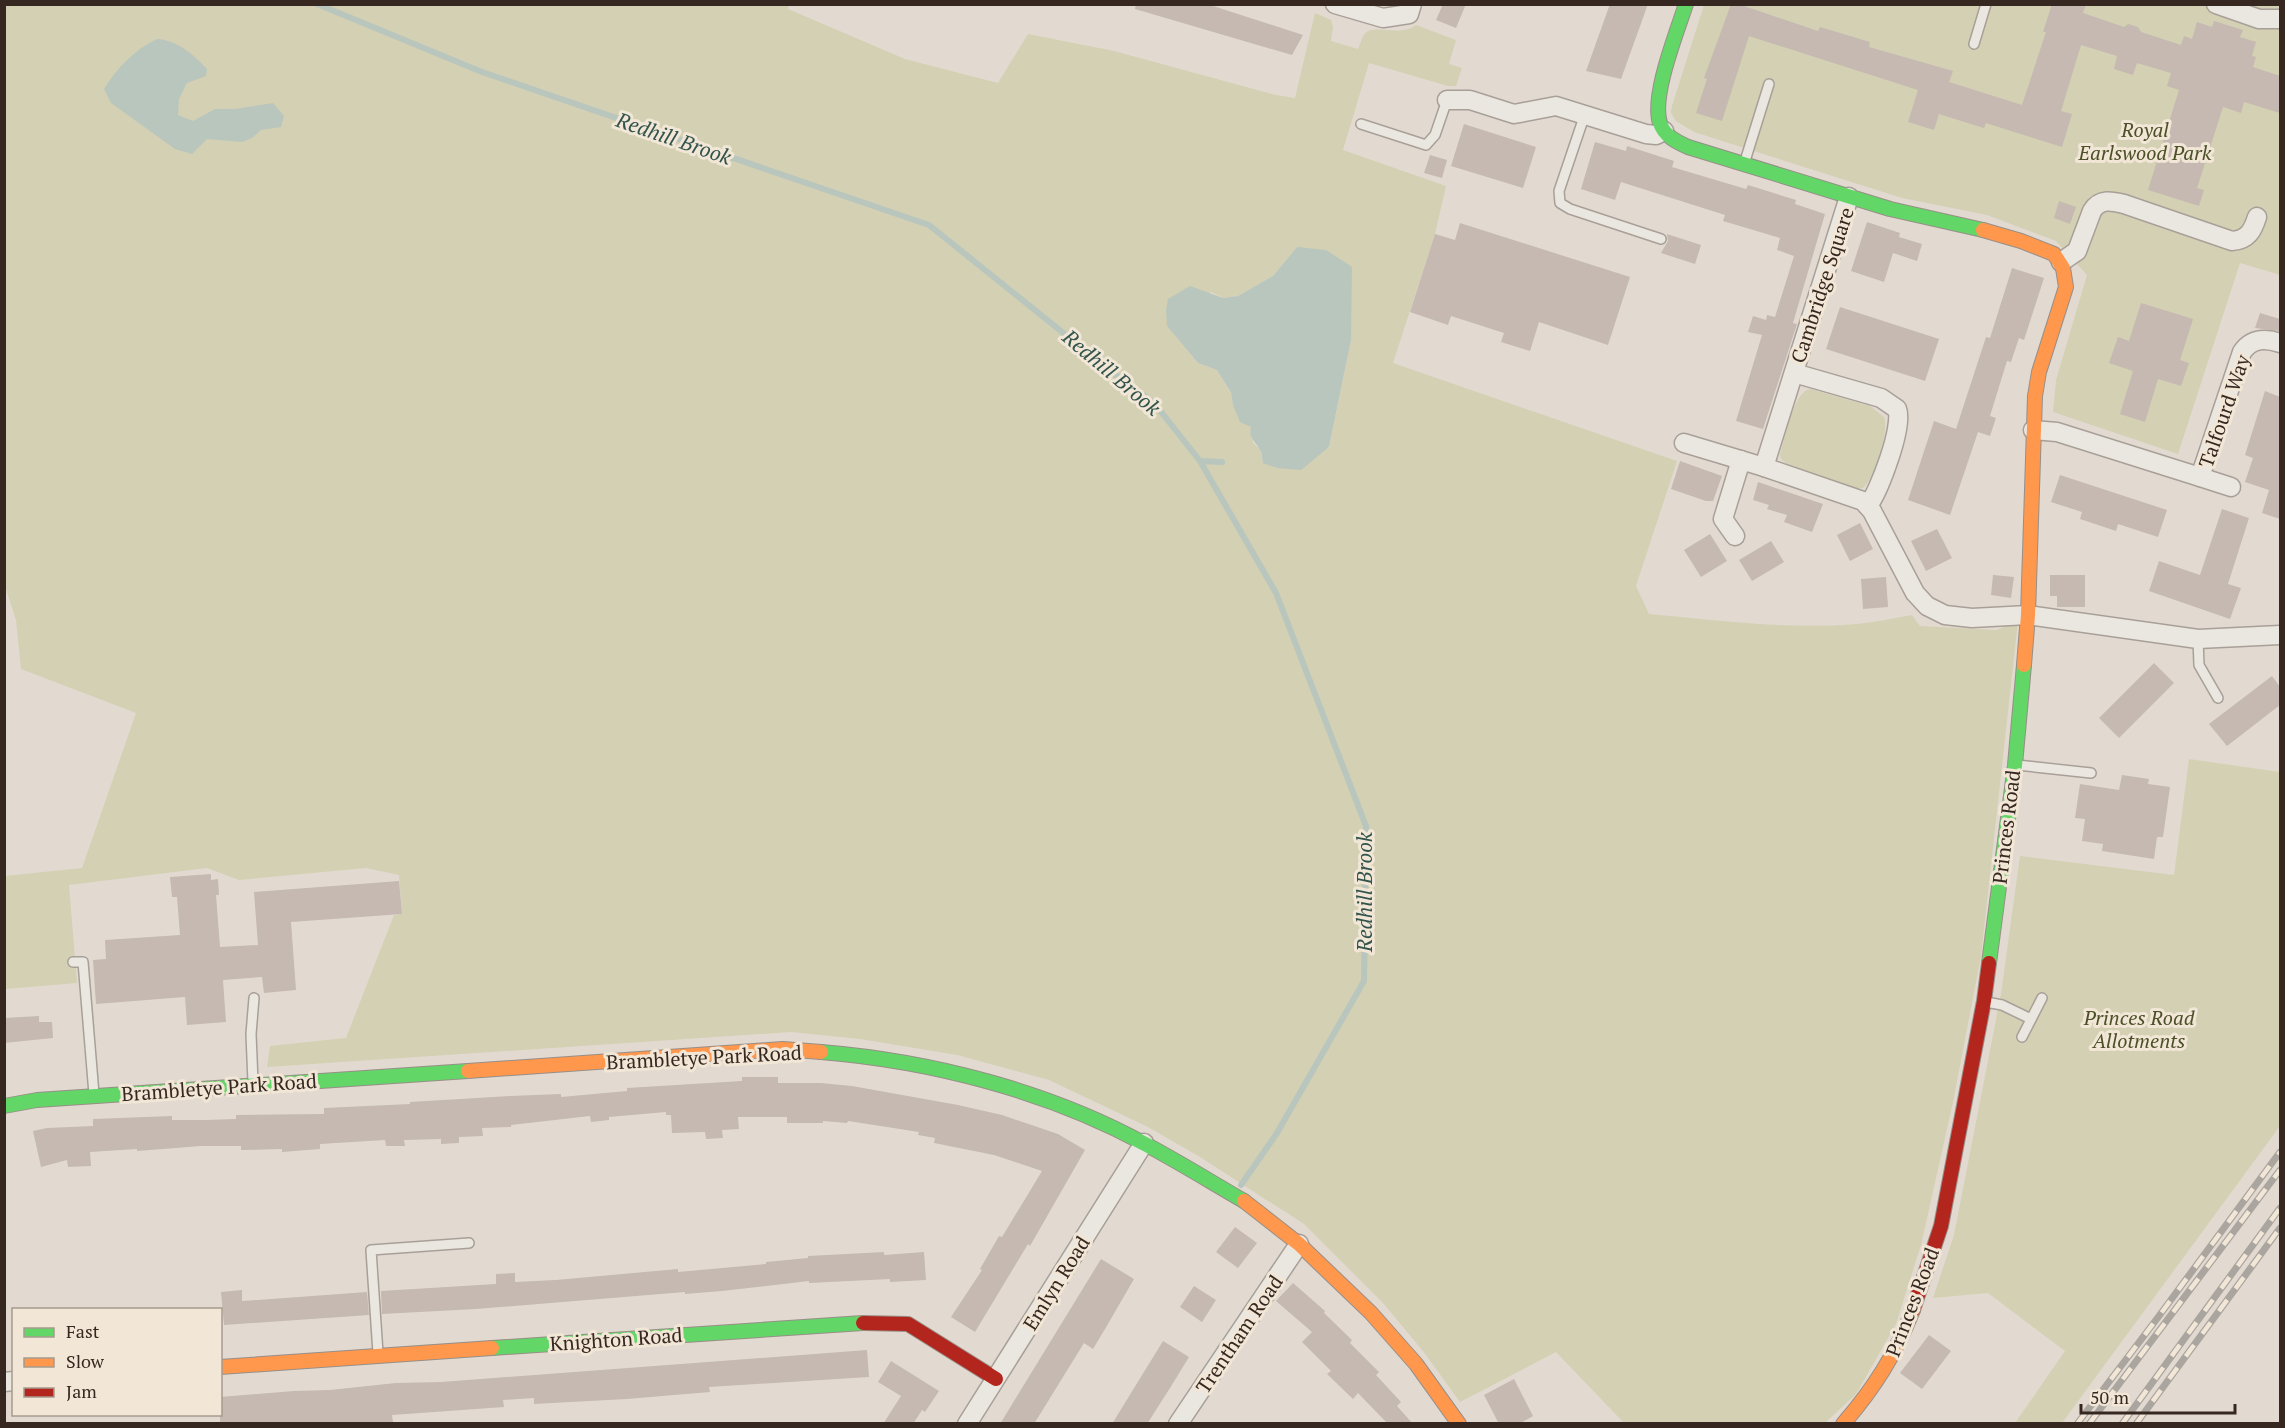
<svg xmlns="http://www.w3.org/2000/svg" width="2285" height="1428" font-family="'PT Serif',serif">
<rect width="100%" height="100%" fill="#e2dad0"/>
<g fill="#d3d0b3" fill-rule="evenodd">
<path d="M5,5H789L788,9L905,59L998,83L1028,34L1114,51L1276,95L1295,98L1315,13L1331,20L1333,27L1331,41L1358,49C1360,45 1361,39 1364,35C1372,22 1399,38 1416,25L1456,40L1449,64L1462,68L1456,86H1448L1369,63L1343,150L1446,186L1435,234L1393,363L1677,461L1636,586L1649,614C1717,620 1788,630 1857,624C1876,622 1894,618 1912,615L1920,626L1996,630L2018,621L1981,956L1953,1102L1921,1245L1896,1324L1856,1394L1825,1423H1624L1556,1352L1460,1402L1423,1351L1383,1303L1304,1224L1200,1157L1148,1127L1049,1080L957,1055L860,1039L791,1032L267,1067L270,1046L346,1038L394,915L402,914L399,875L366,868L239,880L207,868L69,885L77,983L5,989V876L82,868L136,713L21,669L16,620L5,586ZM1297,247L1351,340L1329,448L1266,463H1263L1260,449L1253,443L1251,427L1233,405L1231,394L1217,370L1198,363L1167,326L1211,292L1223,298L1238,296L1273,276Z"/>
<polygon points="1704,5 2280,5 2280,275 2240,263 2178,454 2053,412 2056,380 2087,275 2056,241 1987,215 1902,198 1694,132 1676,121 1671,113 1672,106"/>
<path d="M1810,389L1870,406L1884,417C1890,429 1874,480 1863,488L1856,489L1788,465L1781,459L1780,455C1785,439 1793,392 1810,389Z"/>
<polygon points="2189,759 2280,772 2280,1126 2062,1423 2015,1423 2065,1351 1988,1293 1933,1298 1954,1235 2001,994 2020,856 2174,875"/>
</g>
<g fill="#b9c6bd">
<path d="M157,39C177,40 194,55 207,69L206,76L187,83L179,99L178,115L193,121L215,109H235L273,103L284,116L281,127L261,130L252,138L242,142L207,139L192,154L175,149L111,103L104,89C117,68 135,49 157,39Z"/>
<path d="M1297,247L1326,250L1352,267L1351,340L1329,447L1301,470L1277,468L1263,463C1262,459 1262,455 1261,452C1257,442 1248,439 1251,427L1240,422L1233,405L1231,393L1217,370L1198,363L1167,326L1166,310L1168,299L1190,286L1223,298L1238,296L1273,276Z"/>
</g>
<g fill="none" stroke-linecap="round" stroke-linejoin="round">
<g stroke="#b9c6bd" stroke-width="6">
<polyline points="317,4 482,72 929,225 1117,376 1154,403 1200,461 1276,593 1366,826 1364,981 1277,1133 1241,1185"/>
<polyline points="1200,461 1222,462"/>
</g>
</g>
<g fill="#c5b9b1">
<polygon points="1136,4 1207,4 1303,35 1292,55 1135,9"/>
<polygon points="1443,4 1466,4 1456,28 1436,20"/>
<polygon points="1610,4 1648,4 1621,79 1586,71"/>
<polygon points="1731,4 1738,4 1818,31 1820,27 1870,42 1869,47 1953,71 1949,82 2022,105 2046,32 2043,32 2052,4 2086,4 2083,13 2124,27 2128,24 2138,27 2141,32 2181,45 2184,36 2192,39 2197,22 2212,27 2214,21 2243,30 2240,37 2256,42 2252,56 2256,57 2253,67 2280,76 2280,113 2244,102 2241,113 2223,107 2197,188 2204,190 2199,206 2148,190 2179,90 2167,86 2171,73 2137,63 2133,75 2114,69 2117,56 2081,45 2061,111 2072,114 2062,147 1986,123 1984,128 1939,114 1934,130 1908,122 1918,90 1749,36 1722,121 1696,113 1707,79 1704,78"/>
<polygon points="1464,124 1536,147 1523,188 1451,166"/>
<polygon points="1595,142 1626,151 1627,146 1674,161 1672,167 1746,189 1748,185 1796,200 1795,204 1825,214 1793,323 1797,324 1763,429 1736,421 1762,335 1748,332 1753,316 1766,320 1767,315 1775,317 1794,256 1777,250 1780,238 1723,221 1725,215 1621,182 1615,200 1581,189"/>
<polygon points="1430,155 1447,160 1442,178 1424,173"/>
<polygon points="2059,201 2076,207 2070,224 2054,218"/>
<polygon points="1867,222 1900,233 1899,237 1922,244 1917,261 1893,253 1884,282 1851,271"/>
<polygon points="1460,223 1630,277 1608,345 1539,322 1530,351 1501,342 1504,333 1451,316 1448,325 1410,312 1435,234 1455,240"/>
<polygon points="1667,234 1701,245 1695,264 1661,253 1668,241"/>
<polygon points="2012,268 2044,278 2024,340 2019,338 2011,362 2007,361 1990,416 1996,418 1990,436 1978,432 1950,515 1908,500 1934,421 1956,429 1986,337 1990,338"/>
<polygon points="2141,303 2193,319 2180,360 2189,363 2181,386 2158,379 2145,422 2120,414 2133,371 2109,363 2118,337 2129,341"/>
<polygon points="1840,307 1939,339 1925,381 1826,349"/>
<polygon points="2260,313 2280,319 2280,331 2255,328"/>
<polygon points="2265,391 2280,397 2280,519 2262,513 2269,490 2245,482 2253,458 2245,455"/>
<polygon points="1680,461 1722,476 1713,501 1706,501 1671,489"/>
<polygon points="2060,475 2167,510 2158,537 2118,524 2116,531 2080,519 2082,512 2051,502"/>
<polygon points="1758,482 1823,504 1812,532 1784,522 1787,515 1767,509 1769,505 1753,500"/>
<polygon points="2222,509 2249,518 2228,584 2241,588 2230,619 2149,591 2159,561 2200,575"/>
<polygon points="1860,523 1873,549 1850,561 1837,535"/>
<polygon points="1937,529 1952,558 1926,571 1911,541"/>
<polygon points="1710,534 1727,561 1701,577 1684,550"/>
<polygon points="1771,541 1784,562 1752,581 1739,560"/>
<polygon points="1993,575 2014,577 2011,598 1991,595"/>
<polygon points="2050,575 2085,575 2085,607 2057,607 2057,596 2050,596"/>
<polygon points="1886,577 1888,607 1863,609 1861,579"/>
<polygon points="2154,663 2174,683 2119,738 2099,718"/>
<polygon points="2272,676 2280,687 2280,705 2227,746 2209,724"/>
<polygon points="2122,775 2149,779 2148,784 2170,787 2163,837 2157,837 2154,859 2102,851 2103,844 2082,841 2085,819 2075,818 2080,784 2119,790"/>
<polygon points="211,874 211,880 218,879 219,895 216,895 220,947 258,945 254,892 399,881 402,914 291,922 296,990 264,993 262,977 223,980 226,1022 187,1025 185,997 96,1004 93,960 106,959 105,940 180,935 177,897 172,897 170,877"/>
<polygon points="39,1016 39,1022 52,1022 53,1038 4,1043 4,1018"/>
<polygon points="742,1077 778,1077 778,1083 821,1083 852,1086 958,1105 1002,1115 1058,1134 1085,1150 1030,1246 1028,1244 975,1332 951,1317 982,1270 980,1269 999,1236 1002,1237 1042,1171 994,1155 934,1143 935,1138 918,1135 919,1132 848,1121 847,1123 823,1121 823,1123 787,1123 787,1117 738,1117 739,1129 722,1130 723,1138 706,1139 705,1132 672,1133 671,1115 666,1115 666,1112 609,1117 609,1120 591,1122 590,1116 511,1125 511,1127 482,1128 483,1136 459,1137 459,1143 441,1144 441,1139 404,1140 405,1146 386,1146 385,1140 320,1144 320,1149 282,1152 282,1149 241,1150 241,1146 201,1146 137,1151 137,1149 90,1152 91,1166 68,1167 67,1160 41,1167 33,1131 47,1128 93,1126 93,1119 172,1116 172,1120 205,1120 236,1119 236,1115 324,1114 324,1108 410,1104 410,1102 510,1096 561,1094 561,1097 627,1091 627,1088 742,1081"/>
<polygon points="1235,1227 1257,1243 1238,1268 1216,1252"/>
<polygon points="884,1252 884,1255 924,1252 926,1280 890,1282 890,1279 809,1283 809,1281 722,1291 685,1294 685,1292 476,1309 382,1314 381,1291 496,1284 496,1274 515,1273 515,1282 556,1280 678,1269 678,1272 766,1264 766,1262 808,1258 808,1256"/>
<polygon points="1101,1259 1134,1279 1105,1329 1093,1349 1084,1343 1034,1424 1000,1424"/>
<polygon points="1293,1283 1325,1311 1324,1313 1352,1340 1350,1343 1379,1372 1376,1375 1401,1402 1397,1406 1413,1424 1388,1424 1358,1393 1353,1399 1327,1374 1331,1371 1302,1342 1312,1332 1276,1301"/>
<polygon points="1194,1286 1216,1300 1202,1322 1180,1307"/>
<polygon points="242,1290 242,1301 367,1292 369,1315 224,1325 221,1292"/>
<polygon points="1929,1335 1951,1351 1922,1389 1900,1373"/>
<polygon points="1163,1341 1189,1357 1170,1388 1147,1424 1112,1424"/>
<polygon points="867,1350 869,1377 709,1387 710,1392 627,1399 534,1404 534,1398 503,1400 504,1407 392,1415 393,1422 381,1424 220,1424 220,1397 294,1391 330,1390 396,1383 441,1382"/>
<polygon points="891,1361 939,1391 925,1412 922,1410 913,1424 883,1424 901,1396 878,1382"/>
<polygon points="1514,1379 1533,1416 1519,1424 1499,1424 1484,1395"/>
</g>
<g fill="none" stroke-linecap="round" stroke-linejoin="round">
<g stroke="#a8a098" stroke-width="12">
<g id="lane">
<polyline points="1974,44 1986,4"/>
<polyline points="1585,114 1559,191 1560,203 1570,209 1661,239"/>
<polyline points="1361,124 1426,145 1435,135 1447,100"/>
<polyline points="1745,161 1769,84"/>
<polyline points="2198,639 2199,665 2218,698"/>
<polyline points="2017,765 2091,773"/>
<polyline points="73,962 83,962 94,1094"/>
<polyline points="1986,1002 2002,1005 2031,1019"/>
<polyline points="2022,1037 2042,998"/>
<polyline points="253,1082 251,1034 254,998"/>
<polyline points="378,1353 371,1250 469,1243"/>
</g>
</g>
<g stroke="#a8a098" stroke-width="21">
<g id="street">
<polyline points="1335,4 1383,18 1409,14 1412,4"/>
<polyline points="2216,4 2259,19 2280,19"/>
<polyline points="1447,100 1470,100 1514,114 1556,106 1646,134 1656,135 1664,131"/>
<path d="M2061,262L2077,251L2092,211C2100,198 2112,201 2124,204L2232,241C2248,240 2253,230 2257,217"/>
<path d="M1794,373L1881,398L1897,409C1904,426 1879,491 1868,506"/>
<path d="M2033,430L2057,432L2200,477L2242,352C2252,338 2265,338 2280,343"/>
<polyline points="1684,443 1764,467 1863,501 1872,511 1915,593 1927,606 1945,615 1972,618 2028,615 2198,639 2280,635"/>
<polyline points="1764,467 1849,197"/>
<polyline points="2200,477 2231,487"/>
<polyline points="1735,536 1723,519 1741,460"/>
<polyline points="4,1382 14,1381"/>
<polyline points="967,1424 1144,1143"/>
<polyline points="1178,1424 1299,1244"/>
</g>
</g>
<g stroke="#978f88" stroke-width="16">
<g id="fast">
<path d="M1686,4C1677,32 1651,96 1660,123C1664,136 1677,142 1688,147L1890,209L1983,230"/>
<polyline points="1989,963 2015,765 2024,665"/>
<path d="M821,1052C931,1061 1048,1091 1145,1144C1179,1162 1211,1182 1244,1201"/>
<polyline points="4,1106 37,1100 468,1071"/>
<polyline points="492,1348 863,1323"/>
</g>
</g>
<g stroke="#978f88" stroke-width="16">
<g id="slow">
<polyline points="1983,230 2021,241 2054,254 2063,268 2066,287 2039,372 2035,396 2028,615 2024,665"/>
<polyline points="468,1071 783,1049 821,1052"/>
<polyline points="1244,1201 1299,1244 1371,1313 1416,1364 1459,1424"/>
<polyline points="220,1367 492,1348"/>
<path d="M1843,1424C1875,1387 1895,1355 1913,1310"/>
</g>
</g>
<g stroke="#978f88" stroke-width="16">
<g id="jam">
<polyline points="1913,1310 1941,1226 1984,1001 1989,963"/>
<polyline points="863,1323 908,1324 996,1379"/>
</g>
</g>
<use href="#lane" stroke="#eae6e0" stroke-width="9"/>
<use href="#street" stroke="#eae6e0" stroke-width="18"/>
<use href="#fast" stroke="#63d668" stroke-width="14"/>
<use href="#slow" stroke="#ff974d" stroke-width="14"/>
<use href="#jam" stroke="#b3261e" stroke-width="14"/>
<g stroke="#aba5a0" stroke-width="7">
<g id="rail">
<polyline points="2077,1424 2159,1316 2280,1152"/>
<polyline points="2089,1424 2280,1170"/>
<polyline points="2122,1424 2280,1208"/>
<polyline points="2136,1424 2280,1228"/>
</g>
</g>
<use href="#rail" stroke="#f2e7d6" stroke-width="4.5" stroke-dasharray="14" stroke-linecap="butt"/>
</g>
<g text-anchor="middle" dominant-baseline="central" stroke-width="6" stroke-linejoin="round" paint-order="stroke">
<g font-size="20" font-style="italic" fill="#4b5029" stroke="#f2e7d6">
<text x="2145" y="129">Royal<tspan x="2145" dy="23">Earlswood Park</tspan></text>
<text x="2139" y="1017">Princes Road<tspan x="2139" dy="23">Allotments</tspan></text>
</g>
<g font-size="20" fill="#362821" stroke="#f2e7d6">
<text transform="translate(1822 285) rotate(-72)">Cambridge Square</text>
<text transform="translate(2224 411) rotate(-71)">Talfourd Way</text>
<text transform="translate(2006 827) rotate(-83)">Princes Road</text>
<text transform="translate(704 1057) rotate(-3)">Brambletye Park Road</text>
<text transform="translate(219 1087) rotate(-4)">Brambletye Park Road</text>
<text transform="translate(1056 1283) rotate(-58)">Emlyn Road</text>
<text transform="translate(1912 1302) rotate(-69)">Princes Road</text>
<text transform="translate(1239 1334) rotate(-56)">Trentham Road</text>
<text transform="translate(616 1339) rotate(-4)">Knighton Road</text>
</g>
<g font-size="21" font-style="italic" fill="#32544d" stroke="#f2e7d6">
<text transform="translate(674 138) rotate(19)">Redhill Brook</text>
<text transform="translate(1112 372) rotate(40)">Redhill Brook</text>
<text transform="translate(1364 892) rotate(-90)">Redhill Brook</text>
</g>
</g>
<rect width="2285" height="1428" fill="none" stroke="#362821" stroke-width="12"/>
<rect x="12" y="1308" width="210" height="108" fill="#f2e7d6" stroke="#a79b8e" stroke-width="1.5"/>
<rect x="24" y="1328" width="30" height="9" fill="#63d668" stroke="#a79b8e" stroke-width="1.5"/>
<text x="66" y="1338" font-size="18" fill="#362821">Fast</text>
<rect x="24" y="1358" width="30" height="9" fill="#ff974d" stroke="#a79b8e" stroke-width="1.5"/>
<text x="66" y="1368" font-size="18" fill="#362821">Slow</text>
<rect x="24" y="1388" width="30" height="9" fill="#b3261e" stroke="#a79b8e" stroke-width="1.5"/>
<text x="66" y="1398" font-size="18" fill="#362821">Jam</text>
<path d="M2081 1404v9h154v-9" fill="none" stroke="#362821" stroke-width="3"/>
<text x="2090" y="1404" font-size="18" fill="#362821" stroke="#f2e7d6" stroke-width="4.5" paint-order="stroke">50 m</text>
</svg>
